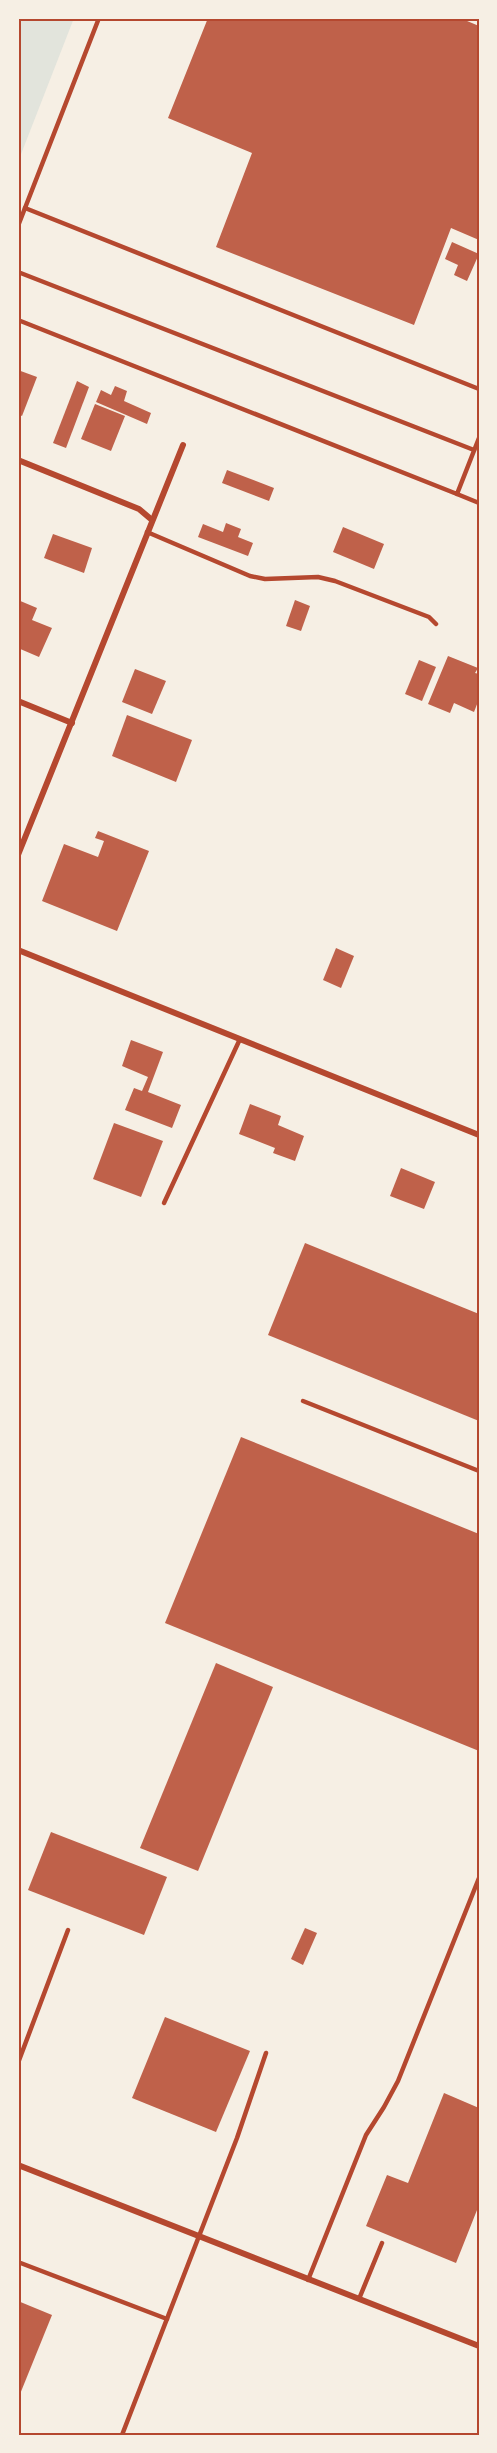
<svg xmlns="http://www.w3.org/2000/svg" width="497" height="2453" font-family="Arial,sans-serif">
<rect width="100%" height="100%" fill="#f6efe4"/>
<polygon fill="#e2e4dc" points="18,18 74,18 18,162"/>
<g fill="#bf614a">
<polygon points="208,18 460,18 479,26 479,240 451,228 414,325 216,247 252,153 168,118"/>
<polygon points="452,242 479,254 467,281 454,275 458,265 445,259"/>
<polygon points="18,370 37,377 22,416 18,414"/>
<polygon points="77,381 89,387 66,448 53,443"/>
<polygon points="115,386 127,391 124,401 151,413 147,424 96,402 101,390 111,395"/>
<polygon points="95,404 125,416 111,451 81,439"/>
<polygon points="227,470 274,488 269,501 222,483"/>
<polygon points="226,523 241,529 238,537 253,543 248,556 198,537 203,524 223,532"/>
<polygon points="343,527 384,544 374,569 333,552"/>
<polygon points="53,534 92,548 84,573 44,558"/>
<polygon points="18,600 37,608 32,620 52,628 39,657 18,648"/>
<polygon points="295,600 310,606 301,631 286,626"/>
<polygon points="448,656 478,668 475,673 479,674 479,699 474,712 454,703 450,713 428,704"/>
<polygon points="419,660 436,667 422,701 405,694"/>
<polygon points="135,669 166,681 152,714 122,702"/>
<polygon points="127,715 192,740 176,782 112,756"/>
<polygon points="98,831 149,851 117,931 42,901 64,844 98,857 104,841 95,838"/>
<polygon points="336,948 354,956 341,988 323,980"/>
<polygon points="131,1040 163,1052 148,1092 181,1105 172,1128 125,1110 134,1088 142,1091 148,1077 122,1066"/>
<polygon points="250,1104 281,1116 278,1125 304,1136 295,1161 273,1153 275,1148 239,1134"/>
<polygon points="114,1123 163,1141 141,1197 93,1179"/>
<polygon points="401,1168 435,1182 424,1209 390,1196"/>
<polygon points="305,1243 479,1314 479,1421 268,1335"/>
<polygon points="241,1437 479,1534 479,1751 165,1623"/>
<polygon points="216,1663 273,1687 198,1871 140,1848"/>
<polygon points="51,1832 167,1877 144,1935 28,1890"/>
<polygon points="305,1928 317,1933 303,1965 291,1959"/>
<polygon points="165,2017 250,2051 216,2132 132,2098"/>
<polygon points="444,2093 479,2108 479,2205 456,2263 366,2226 387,2175 408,2183"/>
<polygon points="18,2301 52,2315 18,2399"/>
</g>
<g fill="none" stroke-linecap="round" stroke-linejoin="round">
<g stroke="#b5482f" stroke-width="4.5">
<polyline points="25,208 479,389"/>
<polyline points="18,226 99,18"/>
<polyline points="18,272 474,450"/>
<polyline points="18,320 457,494 479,438"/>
<polyline points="457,494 479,503"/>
<polyline points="147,532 250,576 265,579 318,577 335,581 429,617 436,624"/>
<polyline points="164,1203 240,1039"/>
<polyline points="303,1401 479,1471"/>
<polyline points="18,2063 68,1930"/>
<polyline points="18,2262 167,2319"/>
<polyline points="308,2280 366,2135 384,2107 398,2081 479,1878"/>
<polyline points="359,2299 382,2243"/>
<polyline points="122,2435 237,2138 266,2053"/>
</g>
<g stroke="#b5482f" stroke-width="6">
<polyline points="18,460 139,509 152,520"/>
<polyline points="18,701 72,723"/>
<polyline points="18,855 183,445"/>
<polyline points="18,950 479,1135"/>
<polyline points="18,2165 479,2346"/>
</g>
</g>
<rect width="497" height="2453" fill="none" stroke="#f6efe4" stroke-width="39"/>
<rect x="20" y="20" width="458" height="2414" fill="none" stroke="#b5482f" stroke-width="2"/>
</svg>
